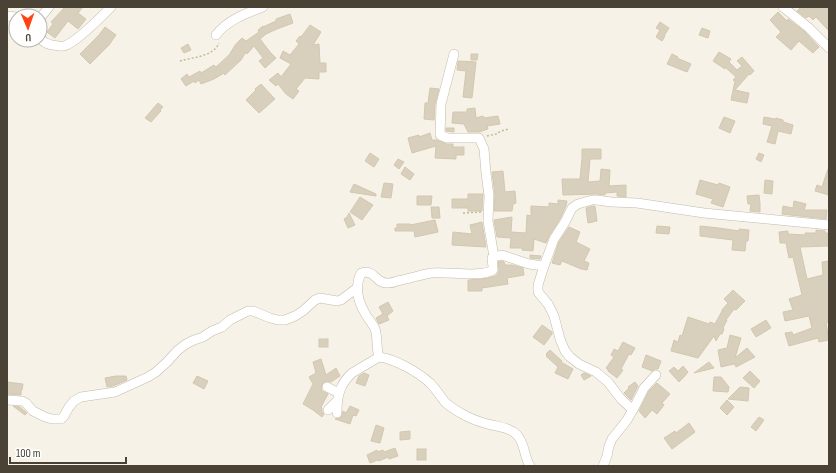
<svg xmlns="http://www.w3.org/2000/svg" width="836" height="473" font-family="'Sofia Sans Condensed',sans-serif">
<rect width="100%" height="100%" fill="#f6f2e8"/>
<g fill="#d8cfbc" stroke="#d4c7ae">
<polygon points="65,7 83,7 78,13 86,19 78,29 68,21 55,38 47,32 53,24 51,22"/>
<polygon points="801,7 829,7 829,31 816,17 813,20 809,16 806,18 797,11"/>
<polygon points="778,12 787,21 788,19 805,32 819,47 813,53 799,41 791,50 776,37 781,32 770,20"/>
<polygon points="290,14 293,23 277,29 266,34 260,39 270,52 276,58 265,68 259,61 263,58 254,46 247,54 246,52 241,60 225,75 224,73 214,79 201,84 199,80 195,83 194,81 186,86 181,79 187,74 189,77 200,71 201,73 214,65 216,67 229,55 236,44 242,38 246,41 259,32 258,30 263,26 263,27 276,21 276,19"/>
<polygon points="660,22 669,28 664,36 665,36 662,41 656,37 660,30 656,28"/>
<polygon points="310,25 321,32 313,45 319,44 320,63 326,63 326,72 319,72 319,79 305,78 296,89 299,91 293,99 286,94 278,84 276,86 269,80 278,73 281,77 291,64 280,58 283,51 290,55 299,44 296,41 300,36 301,37"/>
<polygon points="105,27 116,35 109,45 90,64 80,54 99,35"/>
<polygon points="702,28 710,31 708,38 699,35"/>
<polygon points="188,44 191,50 184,53 181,48"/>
<polygon points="719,52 731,59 729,62 737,70 742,66 737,61 742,57 754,71 750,75 749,74 735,90 749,93 747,103 731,100 735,81 733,80 736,77 725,67 725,69 713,61"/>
<polygon points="471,54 478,54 477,60 471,60"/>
<polygon points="672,54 678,57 677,58 691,64 687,72 667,64"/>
<polygon points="458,61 476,62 472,98 463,97 466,71 457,70"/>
<polygon points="261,84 275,99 259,113 246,100 256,90 255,89"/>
<polygon points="430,88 439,89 435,104 434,120 424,119 425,103 428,103"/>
<polygon points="158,103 163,107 160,110 161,111 151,122 145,118"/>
<polygon points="475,108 476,118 483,116 484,118 498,116 500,124 487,126 488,129 479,132 468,132 464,124 452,123 453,112 467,112 467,109"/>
<polygon points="724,117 735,121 730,133 719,128"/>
<polygon points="764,117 775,119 776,118 783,120 783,122 793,125 791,134 778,131 775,144 767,142 772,126 763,124"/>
<polygon points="446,128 454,128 454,132 446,131"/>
<polygon points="430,133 432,140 437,140 447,144 453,144 453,147 464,147 464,155 456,155 456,159 435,158 436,146 412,153 408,138 419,135 419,137"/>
<polygon points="582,149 601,149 601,159 590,159 588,182 600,181 601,169 610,170 609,186 626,185 626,197 617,196 617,192 605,193 605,195 597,194 563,195 562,179 580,179 582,158"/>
<polygon points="370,153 379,159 374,167 365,161"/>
<polygon points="759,153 764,155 761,162 756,159"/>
<polygon points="398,159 404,162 399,169 394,165"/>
<polygon points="405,167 414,174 410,180 401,174"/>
<polygon points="828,169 829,169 829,195 815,191 817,185 822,187"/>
<polygon points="503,171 505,192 515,191 516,203 513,204 512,211 494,211 495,195 492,172"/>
<polygon points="700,180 718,185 719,183 730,187 723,207 711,203 713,199 696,194"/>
<polygon points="765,180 773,181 772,194 764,193"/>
<polygon points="384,183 393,184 391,198 381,197"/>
<polygon points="354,184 376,194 376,196 350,192"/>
<polygon points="468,194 483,194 482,211 468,211 468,208 452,208 452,199 468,199"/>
<polygon points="759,195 760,203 760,212 750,211 751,204 748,204 747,196"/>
<polygon points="417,196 432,196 431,205 417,205"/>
<polygon points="360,197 373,205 362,220 350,212"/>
<polygon points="558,200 567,201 566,206 560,219 549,236 546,243 534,239 533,251 522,250 522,248 510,248 511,238 497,237 494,220 512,217 511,232 526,233 527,215 531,216 531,206 549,207 549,203 558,204"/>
<polygon points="794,201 806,204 804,210 827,210 826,219 782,214 783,206 793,208"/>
<polygon points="593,206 595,206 597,221 588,223 586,208"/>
<polygon points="431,207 439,207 440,218 432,218"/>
<polygon points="349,213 355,225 348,228 344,219 347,217"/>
<polygon points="435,220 438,232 415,237 414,231 395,231 395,228 397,228 397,224 410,224 410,225"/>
<polygon points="482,222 486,247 452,245 453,232 472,234 470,225"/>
<polygon points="657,226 670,227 669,234 656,233"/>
<polygon points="700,226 719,228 739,231 739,229 749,230 748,241 746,241 745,251 732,250 733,240 700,236"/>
<polygon points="569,227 580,232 576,242 590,249 584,261 589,263 587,270 582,269 581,269 562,261 560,265 552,263 559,242"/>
<polygon points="816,230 825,231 825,233 829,233 829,246 800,247 807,279 823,275 822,262 829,261 829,322 826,323 829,340 819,342 818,338 789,346 785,333 792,332 793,335 812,328 809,316 785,321 783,312 793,310 789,299 802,295 793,257 789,258 786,243 780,243 779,232 788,231 788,234 805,235 805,233 816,233"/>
<polygon points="530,255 541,256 540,259 530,258"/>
<polygon points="502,261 504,262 505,265 512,265 523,268 524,275 507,278 508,284 482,288 482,291 468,291 468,280 481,279 488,278 495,276 498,274 499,270 498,262"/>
<polygon points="733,290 745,301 736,310 734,309 726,320 727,320 723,328 724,329 722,334 720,334 716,341 714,336 698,358 671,351 674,340 678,342 680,335 682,336 688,317 709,324 710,322 715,324 722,311 722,310 728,303 724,299"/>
<polygon points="388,302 393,311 387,316 389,320 379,324 376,318 383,314 379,307"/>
<polygon points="766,320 771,328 756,337 751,329"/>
<polygon points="542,325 552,332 552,334 544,345 533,337"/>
<polygon points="730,335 741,338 735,358 747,348 755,357 736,367 734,363 734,364 721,367 718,350 727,348"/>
<rect x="319" y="339" width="9" height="8"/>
<polygon points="623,342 635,348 631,355 629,354 621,369 623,370 617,378 608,371 608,370 606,368 614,357 611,355 614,349 618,351"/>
<polygon points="550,350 562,361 561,362 573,369 568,379 555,373 558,367 546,356 547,355 546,354"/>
<polygon points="646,355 661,361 658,369 655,369 652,371 642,367"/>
<polygon points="321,359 326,375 336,368 340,376 331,382 327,381 324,382 322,385 321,388 322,391 328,394 321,407 322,408 322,412 324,414 322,417 313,410 303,404 313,384 309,377 316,373 313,362"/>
<polygon points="709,362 714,368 694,373"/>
<polygon points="683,366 688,372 684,377 679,382 669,371 674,367 678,371"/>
<polygon points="750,371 760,381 754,388 743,378"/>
<polygon points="364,373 369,375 365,386 356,383 359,376"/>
<polygon points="584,373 591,376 584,380 581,375"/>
<polygon points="116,376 126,376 127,380 113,386 107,387 105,378"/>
<polygon points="197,376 208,381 204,389 193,383"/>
<polygon points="714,377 721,377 729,387 728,392 713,391"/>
<polygon points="7,382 23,384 22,390 21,390 21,395 7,394"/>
<polygon points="635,382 638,386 631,400 624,393 629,388 628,387"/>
<polygon points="657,383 670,394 662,403 664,405 657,414 652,410 645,418 639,411 649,391"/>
<polygon points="740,387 749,388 748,401 728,399"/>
<polygon points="727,400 734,407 727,415 720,408"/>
<polygon points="13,406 20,407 27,413 25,415"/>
<polygon points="350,406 359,410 356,416 353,415 350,424 335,419 340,418 342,416 343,411 346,413"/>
<polygon points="759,417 764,420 756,431 751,427"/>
<polygon points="689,423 695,432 672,449 664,438 675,431 676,433"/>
<polygon points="376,425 384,428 380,443 371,441"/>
<polygon points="410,431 410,439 400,440 400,432"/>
<polygon points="395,448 398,456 389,459 388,457 379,461 378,460 370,463 367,455 377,450 377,452 383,450 384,452"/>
<rect x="417" y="449" width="9" height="11"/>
</g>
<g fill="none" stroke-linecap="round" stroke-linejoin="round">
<g stroke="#c2bba9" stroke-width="10">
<g id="street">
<polyline points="783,7 809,28 829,48"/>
<polyline points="7,16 16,17"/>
<polyline points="40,18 49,7"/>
<path d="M40,30L41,35V39C44,43 47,44 52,45C56,45 60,47 64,46C76,43 102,16 111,7"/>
<path d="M216,35C227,20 247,13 263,7"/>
<polyline points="454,54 441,104 440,135 447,138 479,138 484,149 486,173 489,196 488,221 494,257"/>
<polyline points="544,266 538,285 538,292 548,304 554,316 560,339 565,351 570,357 579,364 596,372 608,382 621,399 633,410"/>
<polyline points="327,387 339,393"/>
<polyline points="7,400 22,401 26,403 33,411 45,417 52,419 61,419 64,416 69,407 74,401 81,397 115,392 148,377 156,372 167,362 178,350 186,344 194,340 203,337 212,331 222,327 230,320 248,311 253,311 270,318 278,320 285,320 295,316 303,311 315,300 320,298 337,301 341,300 357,288"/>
<polyline points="328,410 337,401"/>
<path d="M337,413C337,397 339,385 352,373L379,357"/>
<path d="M530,466C524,457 525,443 517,435C510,428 501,427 492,425C483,423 474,420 466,416C459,412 451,408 445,402C440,396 436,389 430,383C418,372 395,359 379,357C376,348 378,337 375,329C373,324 369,320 366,315C358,302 354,288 361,273C376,269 375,284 388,283C391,283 395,282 397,281C408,279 420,275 431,273C448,271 479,278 493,270V267L492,258L494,257L502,255L529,264L544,266L554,239L565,222L572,208L578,204L592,200H597L611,202L637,203L704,213L829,225"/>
<polyline points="603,466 607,456 609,446 612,439 627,420 636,404 644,388 656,375"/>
</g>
</g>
<g stroke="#c6b899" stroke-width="1.5" stroke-dasharray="2 2" stroke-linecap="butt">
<path d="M180,61C193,57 213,57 219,43"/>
<polyline points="487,136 496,134 501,131 509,129"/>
<polyline points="463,213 481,212"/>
</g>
<use href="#street" stroke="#fff" stroke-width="9"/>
</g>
<rect width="836" height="473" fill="none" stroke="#4a4335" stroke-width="16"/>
<g transform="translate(28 28) rotate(178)"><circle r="19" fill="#ffffff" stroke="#b7b4ae"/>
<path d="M0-3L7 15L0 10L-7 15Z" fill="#ff4515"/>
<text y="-6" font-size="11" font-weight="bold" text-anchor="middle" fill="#4a4335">U</text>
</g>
<path d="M10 457v6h116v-6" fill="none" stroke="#4a4335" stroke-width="2"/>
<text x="16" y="457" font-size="12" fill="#4a4335" stroke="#ffffff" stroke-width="3" paint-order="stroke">100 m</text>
</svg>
